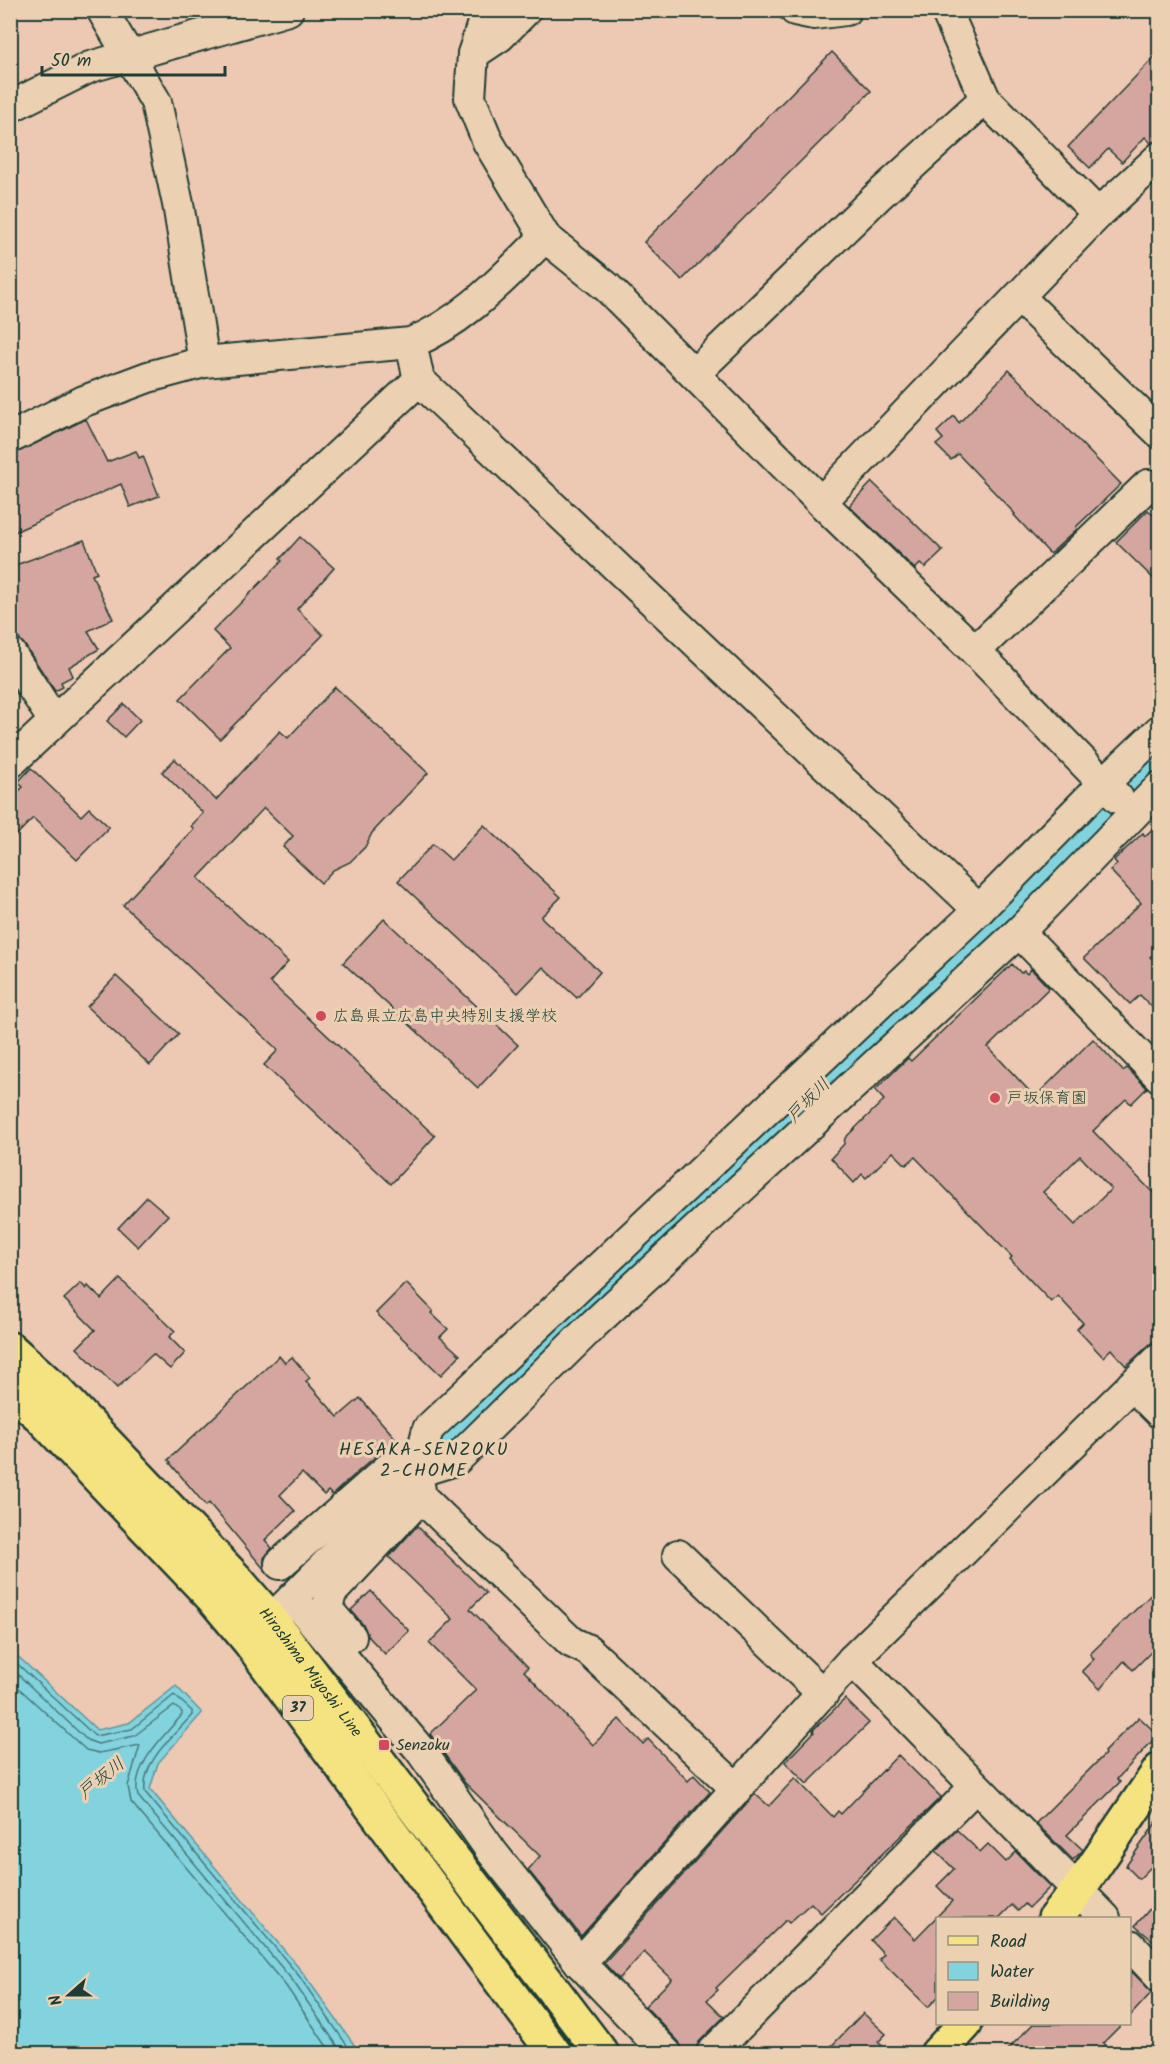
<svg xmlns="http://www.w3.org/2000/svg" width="1170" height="2064" font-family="Kalam,'Klee One',sans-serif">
<rect width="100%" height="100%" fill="#edc8b2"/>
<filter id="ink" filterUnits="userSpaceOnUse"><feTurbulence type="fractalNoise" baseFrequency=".0167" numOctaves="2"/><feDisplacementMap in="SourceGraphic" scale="12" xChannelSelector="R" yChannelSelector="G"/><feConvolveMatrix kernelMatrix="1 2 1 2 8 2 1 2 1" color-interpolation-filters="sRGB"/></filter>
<g filter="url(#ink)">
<polygon fill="#83d3df" stroke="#5b979b" stroke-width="1.5" points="10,1649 97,1730 129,1723 176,1686 202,1713 158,1763 150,1789 303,1973 360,2053 11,2053"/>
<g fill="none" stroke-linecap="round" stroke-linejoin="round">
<g stroke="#477978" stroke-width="1.5">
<path d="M10,1657L95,1736L132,1729L174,1695L192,1711V1715C174,1736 141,1761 145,1792L299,1976L353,2054"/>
<path d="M10,1667L87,1740L98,1744L134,1736L174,1706L182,1712V1715C165,1735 130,1767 138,1796L293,1981L343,2054"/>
<polyline points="10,1680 86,1750 99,1753 140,1745 128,1786 131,1802 286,1986 332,2054"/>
</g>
<polyline stroke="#83d3df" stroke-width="44" points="455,1434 507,1384 562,1323 660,1244 762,1148 876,1032 1160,763"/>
</g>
<g fill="#d5a6a0" stroke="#1f3d34" stroke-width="1.5" fill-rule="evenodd">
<polygon points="1160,51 1160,140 1151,143 1145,137 1122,162 1108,149 1090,168 1068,147"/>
<polygon points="832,52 871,91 682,280 644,242"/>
<polygon points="1009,370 1121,484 1076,527 1077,529 1050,554 1014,515 1015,514 958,454 951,460 936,445 943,439 937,432 954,416 959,423"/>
<polygon points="86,419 107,462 136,451 139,458 143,456 159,496 130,507 121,484 10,534 10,456"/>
<polygon points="872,482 943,551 925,568 920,564 915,569 849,506"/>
<polygon points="1148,510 1160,521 1160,585 1116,542"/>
<polygon points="300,537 334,568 297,609 323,635 220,739 180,699 230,648 213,631 282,561 280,559"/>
<polygon points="84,540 97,573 92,575 113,619 88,631 99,649 69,667 73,676 61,682 63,687 55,691 24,644 18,638 10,636 10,567"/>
<polygon points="335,687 428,773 372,833 365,847 350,862 333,870 321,883 283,847 293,836 264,808 198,878 288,962 270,982 435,1136 391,1184 264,1065 278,1050 123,905 194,829 191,826 203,813 162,772 175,759 216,800 280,731 288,738"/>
<polygon points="124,704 140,720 124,737 107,721"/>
<polygon points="31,768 81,816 89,808 109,827 77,860 33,818 10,842 10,800 23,787 18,782"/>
<polygon points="1160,822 1160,948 1150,957 1160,966 1160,1015 1140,995 1130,1004 1084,958 1141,903 1110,870 1117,864 1114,860 1143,833 1145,836"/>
<polygon points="484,825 561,897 541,917 600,972 577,998 543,967 518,993 398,881 433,844 451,860"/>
<polygon points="384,919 518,1045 478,1088 343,963"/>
<path d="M1012,964L1021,973L1024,971L1027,974L1031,969L1049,988L988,1047L1035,1097L1093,1039L1123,1071L1127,1068L1147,1088L1131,1104L1126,1099L1093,1131L1160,1200V1335L1126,1366L1111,1349L1103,1357L1077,1329L1083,1323L1058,1296L1051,1302L1010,1259L1012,1257L915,1157L906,1165L893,1152L866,1178L862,1174L854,1183L831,1158L844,1144L845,1138L884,1100L875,1090L908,1058L911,1061ZM1080,1156L1111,1189L1075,1225L1043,1192Z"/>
<polygon points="116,976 179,1034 150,1065 87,1007"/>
<polygon points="147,1197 168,1215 138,1247 118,1228"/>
<polygon points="120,1279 175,1331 169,1337 185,1353 170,1369 153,1354 117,1388 77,1348 95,1330 64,1299 81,1283 86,1289 88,1286 101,1299"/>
<polygon points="406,1283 433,1311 431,1313 448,1329 440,1337 460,1355 441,1375 376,1313"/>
<polygon points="279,1356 285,1363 292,1357 310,1378 306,1381 338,1417 360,1398 397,1440 370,1461 332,1495 328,1491 324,1495 302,1473 280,1495 295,1511 265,1540 272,1548 264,1558 264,1569 209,1503 206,1506 170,1463 171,1462 168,1460"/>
<polygon points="417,1526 486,1593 470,1609 528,1667 524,1671 593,1745 619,1719 643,1744 648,1739 688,1781 694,1775 710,1792 581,1936 528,1870 540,1856 465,1783 430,1734 476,1690 429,1643 453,1619 389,1557"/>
<polygon points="1160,1586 1160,1643 1133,1670 1124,1661 1100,1689 1082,1671 1094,1659 1090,1654"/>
<polygon points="371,1591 409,1631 385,1654 368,1636 364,1626 351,1610"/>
<polygon points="845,1699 869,1723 807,1784 785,1762 814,1732 813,1730"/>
<polygon points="1139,1717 1158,1735 1117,1779 1120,1782 1067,1835 1083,1850 1073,1860 1036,1823 1105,1754 1104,1752"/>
<polygon points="898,1755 941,1797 821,1913 811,1903 789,1923 786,1920 716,1988 718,1990 707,2000 724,2017 699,2042 694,2054 684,2054 679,2042 645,2006 672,1979 644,1952 619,1979 604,1963 755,1794 769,1806 795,1778 833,1817 838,1811 841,1814"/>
<polygon points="1160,1817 1160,1858 1139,1879 1126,1866"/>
<polygon points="957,1830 980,1852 988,1844 1006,1862 1016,1852 1050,1887 1029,1908 1025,1904 1018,1911 1012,1905 999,1918 938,1918 938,1997 928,2007 879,1959 884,1954 871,1940 894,1917 915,1939 952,1901 937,1886 954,1869 936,1851"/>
<polygon points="1160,1897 1160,1946 1135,1926"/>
<polygon points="1130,1970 1152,1992 1130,2016"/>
<polygon points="863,2013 886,2034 878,2042 891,2054 824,2054"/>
<polygon points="1033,2024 1122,2024 1103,2043 1113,2054 1003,2054"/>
</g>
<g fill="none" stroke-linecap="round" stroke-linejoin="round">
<g stroke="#1f3d34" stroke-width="34">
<g id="minor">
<polyline points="102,10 156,102 178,204 204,362"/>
<polyline points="487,10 473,54 470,98 488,142 545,237 607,287 821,502 975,651 1118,798"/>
<polyline points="795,10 814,14 846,10"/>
<polyline points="946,10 985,99 1098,214"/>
<polyline points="473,54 500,36 526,10"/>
<polyline points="10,107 90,67 288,10"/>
<polyline points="1019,297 1160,433"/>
<polyline points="411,343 419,380 979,910"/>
<polyline points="694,374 877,197 985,99"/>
<path d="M10,438L84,401L148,377L204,362L411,343C465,321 504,277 545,237"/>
<polyline points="821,502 1098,214 1160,157"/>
<polyline points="975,651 1148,485"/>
<polyline points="10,653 54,721"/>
<polyline points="10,763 419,380"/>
<polyline points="1019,932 1160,1077"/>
<polyline points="1132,1385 1160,1413"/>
<polyline points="678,1555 823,1694"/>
<polyline points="280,1564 390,1467 417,1472 456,1460 594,1324 1019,932 1160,787"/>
<polyline points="293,1598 421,1751 492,1852 580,1963 667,2054"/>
<polyline points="280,1611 417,1472"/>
<polyline points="351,1637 327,1609 331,1593 421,1497"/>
<polyline points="852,1660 1105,1918"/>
<polyline points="737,1789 588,1650 571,1642 421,1497 417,1472 428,1429 979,910 1103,784 1160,730"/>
<polyline points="1130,1945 1160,1977"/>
<polyline points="580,1963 852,1660 1160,1358"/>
<polyline points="711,2054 975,1787"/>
</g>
</g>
<g stroke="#1f3d34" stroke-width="38">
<g id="major">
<path id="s1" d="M10,1349L58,1392L235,1578L271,1620L602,2054"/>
<polyline points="10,1389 39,1415 213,1598 249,1641 555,2054"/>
<polyline points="1055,1918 1078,1890 1160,1770"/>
<polyline points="937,2054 965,2024"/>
</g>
</g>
<use href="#minor" stroke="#ebd0b2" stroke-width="30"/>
<use href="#major" stroke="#f5e382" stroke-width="33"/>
</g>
</g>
<g fill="#d1495b" stroke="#ebd0b2" stroke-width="2">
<circle cx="321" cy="1016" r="6"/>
<circle cx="995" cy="1098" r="6"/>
<rect x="378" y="1739" width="12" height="12" rx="3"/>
</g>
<g text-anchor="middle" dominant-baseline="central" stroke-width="6" stroke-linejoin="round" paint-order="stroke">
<rect fill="#ebd0b2" stroke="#5c695a" stroke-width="1.5" x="283" y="1696" width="30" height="24" rx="4.5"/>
<g font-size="15" font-weight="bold" fill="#1f3d34">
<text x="298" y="1708">37</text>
</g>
<g font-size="16" fill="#1f3d34" stroke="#ebd0b2" text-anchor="start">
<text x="333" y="1016">広島県立広島中央特別支援学校</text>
<text x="1007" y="1098">戸坂保育園</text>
<text x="396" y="1745">Senzoku</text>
</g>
<g font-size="16" fill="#1f3d34" stroke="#ebd0b2">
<text stroke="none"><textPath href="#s1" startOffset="442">Hiroshima Miyoshi Line</textPath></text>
</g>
<g font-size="18" font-style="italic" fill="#24443d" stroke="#ebd0b2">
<text transform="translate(809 1101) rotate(-46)">戸坂川</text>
<text transform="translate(102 1779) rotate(-39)">戸坂川</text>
</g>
<g font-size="18" letter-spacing="1.5" fill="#1f3d34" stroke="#ebd0b2">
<text x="424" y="1450">HESAKA-SENZOKU<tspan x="424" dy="21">2-CHOME</tspan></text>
</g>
</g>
<rect width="1170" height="2064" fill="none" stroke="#ebd0b2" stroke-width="36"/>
<rect x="18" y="18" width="1134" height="2028" fill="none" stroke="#1f3d34" stroke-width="2" filter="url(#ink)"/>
<rect x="936" y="1917" width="195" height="108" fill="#ebd0b2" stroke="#999580" stroke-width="1.5"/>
<rect x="948" y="1936" width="30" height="9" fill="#f5e382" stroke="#999580" stroke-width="1.5"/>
<text x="990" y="1947" font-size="18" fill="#1f3d34">Road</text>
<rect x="948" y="1962" width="30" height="18" fill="#83d3df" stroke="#999580" stroke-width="1.5"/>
<text x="990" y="1977" font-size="18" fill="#1f3d34">Water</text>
<rect x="948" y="1992" width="30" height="18" fill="#d5a6a0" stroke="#999580" stroke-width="1.5"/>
<text x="990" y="2007" font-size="18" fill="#1f3d34">Building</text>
<g transform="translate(69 1995) rotate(249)" stroke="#ebd0b2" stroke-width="4.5" paint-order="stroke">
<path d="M0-4.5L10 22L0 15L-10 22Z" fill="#1f3d34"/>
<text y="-9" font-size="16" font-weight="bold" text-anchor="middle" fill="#1f3d34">N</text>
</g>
<path d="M42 66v9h183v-9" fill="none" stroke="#1f3d34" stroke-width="3"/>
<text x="51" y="66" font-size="18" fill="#1f3d34" stroke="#ebd0b2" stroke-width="4.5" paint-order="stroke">50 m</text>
</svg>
